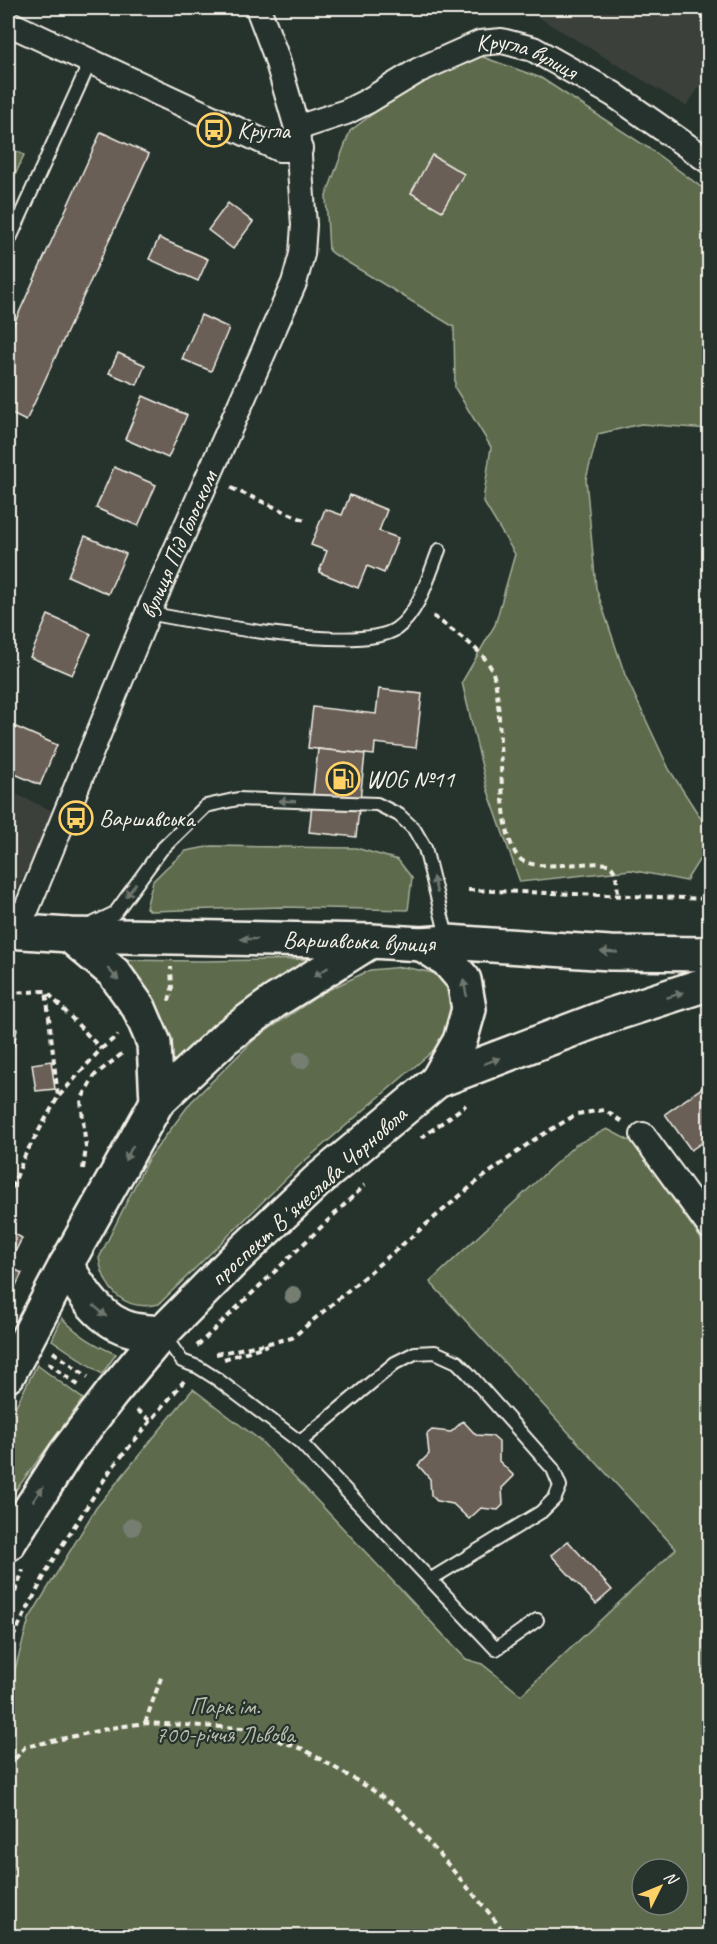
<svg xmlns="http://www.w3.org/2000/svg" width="717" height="1944" font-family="Caveat,sans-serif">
<rect width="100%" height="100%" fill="#26332d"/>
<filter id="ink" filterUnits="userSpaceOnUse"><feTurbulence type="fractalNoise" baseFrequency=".0167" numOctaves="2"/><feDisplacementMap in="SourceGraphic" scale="12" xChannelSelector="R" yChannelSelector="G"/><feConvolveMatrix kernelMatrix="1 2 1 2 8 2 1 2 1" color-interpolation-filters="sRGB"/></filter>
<g filter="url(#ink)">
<g fill="#3a403a">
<polygon points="477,8 709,8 709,74 686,106 538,17"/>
<polygon points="8,790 56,813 14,895 8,902"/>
</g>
<g fill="#5d6b4c" stroke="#a8ae9a" stroke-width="1.5" fill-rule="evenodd">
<polygon points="480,56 541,78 650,149 709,193 709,429 641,424 598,434 586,479 596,588 625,675 669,769 709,831 709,844 686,881 631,870 520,882 487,788 462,682 495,625 515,554 483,501 491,447 455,388 454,327 329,251 326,196 350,131 411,85"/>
<polygon points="8,147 24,155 8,191"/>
<polygon points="212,846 356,848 398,860 412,878 408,910 283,907 151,911 146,908 153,881 166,868 186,851"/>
<polygon points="313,959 174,1068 152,1013 108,960 202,961"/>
<path d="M403,967C453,976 449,974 455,1024L441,1044L300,1165L159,1304C124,1312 104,1290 99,1258L147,1161L191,1102L256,1038L324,992L370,970Z"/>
<path d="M607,1129L632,1142L709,1250V1936H8V1694L29,1619L96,1508L193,1389L261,1441L466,1659L482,1664L521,1695L676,1549L430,1282L575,1145ZM642,1869H678V1905H642Z"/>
<path d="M62,1318C78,1335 94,1345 116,1354L102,1374L52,1340Z"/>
<polygon points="37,1365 83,1399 8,1501 8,1421"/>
</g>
<g fill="#6a5e57" stroke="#f4f1e8" stroke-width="1.5">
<polygon points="101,132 149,154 26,421 8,412 8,337"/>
<polygon points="432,155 464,174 442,211 411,193"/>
<polygon points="228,203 253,222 233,249 208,230"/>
<polygon points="159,238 208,259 198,281 149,259"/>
<polygon points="201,315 229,328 211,371 182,359"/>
<polygon points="118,353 145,365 137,385 109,373"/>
<polygon points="143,396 187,415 168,458 125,439"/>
<polygon points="114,467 156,485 138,526 96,508"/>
<polygon points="350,495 387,510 379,531 398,538 384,573 367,566 358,588 319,572 327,551 311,545 325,509 342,515"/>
<polygon points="85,536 126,554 108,594 68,576"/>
<polygon points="48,615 91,634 72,675 30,657"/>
<polygon points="379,689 422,694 416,748 375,743 374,755 308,748 313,707 376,714"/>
<polygon points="16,727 57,745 40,785 8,771 8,747"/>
<polygon points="318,749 365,754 356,837 309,832"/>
<polygon points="8,1027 17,1029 14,1046 8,1044"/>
<polygon points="51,1061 55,1089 36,1091 32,1064"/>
<polygon points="709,1083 710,1137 691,1150 665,1114"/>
<polygon points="8,1230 22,1238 13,1256 8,1254"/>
<polygon points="10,1267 22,1273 8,1302 8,1272"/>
<polygon points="463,1421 476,1435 492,1436 499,1442 499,1461 514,1476 502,1488 503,1505 498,1510 481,1508 469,1519 453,1504 437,1501 431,1495 430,1479 418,1465 429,1454 427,1434 432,1430 451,1432"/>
<polygon points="568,1541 612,1590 596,1604 551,1555"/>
</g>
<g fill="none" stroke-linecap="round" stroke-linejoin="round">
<g stroke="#f4f1e8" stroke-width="16">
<g id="service">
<polyline points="8,243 90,62"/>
<path d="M148,613C195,622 359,654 396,629C419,613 429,575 439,550"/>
<polyline points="88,926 115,913 161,850 206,806 238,799 377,804 399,815 414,829 425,848 448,941"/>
<polyline points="163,1334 182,1361 198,1367 217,1379 300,1442 496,1649 537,1620"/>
<polyline points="300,1442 395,1363 415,1353 435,1352 457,1362 468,1373 553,1469 560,1486 555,1498 541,1512 431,1579"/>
</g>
</g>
<g stroke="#f4f1e8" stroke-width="28">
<g id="minor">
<polyline points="8,23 279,149 300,149"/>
<path id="s1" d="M297,128L346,112L368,101L419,70L480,43L502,41L533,49L613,94L710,162"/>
<path id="s2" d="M8,929L27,908L148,613L294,283L302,254L304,225L297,128L276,56L258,8"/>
<polyline points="643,1135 710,1227"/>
</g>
</g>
<g stroke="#f4f1e8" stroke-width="38">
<g id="secondary">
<path id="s3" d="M8,931L69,935L371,941L422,944L448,942L610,953L710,954"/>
<polyline points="69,935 114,973 139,1008 154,1043 157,1102"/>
<polyline points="422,944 447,960 464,980 469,1009 460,1041 437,1081"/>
<path d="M66,1265C82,1292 100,1322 133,1330C143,1332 153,1332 162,1333"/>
<polyline points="8,1375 66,1265 157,1102 225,1038 275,1001 371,941"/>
<polyline points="8,1544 66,1453 112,1393 162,1333 237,1257 317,1181 437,1081 611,1015 710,983"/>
</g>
</g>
<g stroke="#f4f1e8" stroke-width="4" stroke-dasharray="6 4.5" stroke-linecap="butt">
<polyline points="231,488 304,520"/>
<path d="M433,616C450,629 481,648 491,668C508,702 490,848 525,862C546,870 584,861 608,864C618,870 617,885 618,896"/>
<polyline points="468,890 710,899"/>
<polyline points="8,993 46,991 101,1049"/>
<polyline points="169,1001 172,989 171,967"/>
<polyline points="59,1096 101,1049 118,1035"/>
<polyline points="421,1138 466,1105"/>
<polyline points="83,1169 86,1148 81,1100 95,1075 123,1053"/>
<polyline points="8,1198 25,1155 58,1097 46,991"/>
<polyline points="197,1346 365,1185"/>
<polyline points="53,1352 88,1377"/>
<polyline points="216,1354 292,1338 474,1184 532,1141 577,1114 604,1110 623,1122"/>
<polyline points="224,1359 268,1345"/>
<polyline points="48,1363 81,1387"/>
<polyline points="137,1410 150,1420"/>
<polyline points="8,1612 23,1570"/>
<polyline points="8,1647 52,1561 111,1469 184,1381"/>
<polyline points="145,1723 162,1675"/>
<polyline points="8,1767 25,1747 111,1728 145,1723 242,1728 303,1749 371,1789 395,1806 415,1826 486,1909 507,1936"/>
</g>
<use href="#service" stroke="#26332d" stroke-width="12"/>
<use href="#minor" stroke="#26332d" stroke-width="24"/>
<use href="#secondary" stroke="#26332d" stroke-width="33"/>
</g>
<g fill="#767e72">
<circle cx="301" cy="1060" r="9"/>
<circle cx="293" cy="1295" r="9"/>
<circle cx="132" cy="1527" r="9"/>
</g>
<defs><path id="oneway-solid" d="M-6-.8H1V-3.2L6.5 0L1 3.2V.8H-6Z" transform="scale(1.5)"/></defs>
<g fill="#6e766e">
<use href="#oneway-solid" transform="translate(287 801) rotate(-178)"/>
<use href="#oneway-solid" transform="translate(435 885) rotate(-105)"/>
<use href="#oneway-solid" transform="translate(131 890) rotate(127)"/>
<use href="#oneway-solid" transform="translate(249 939) rotate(-179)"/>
<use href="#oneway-solid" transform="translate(609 952) rotate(-177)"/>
<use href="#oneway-solid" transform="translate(321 972) rotate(148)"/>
<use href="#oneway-solid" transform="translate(113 974) rotate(48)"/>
<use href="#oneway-solid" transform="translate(465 988) rotate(-102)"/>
<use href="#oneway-solid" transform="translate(675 995) rotate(-18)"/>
<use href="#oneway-solid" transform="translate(492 1061) rotate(-20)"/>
<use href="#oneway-solid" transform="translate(129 1153) rotate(119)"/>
<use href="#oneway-solid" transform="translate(100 1311) rotate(41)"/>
<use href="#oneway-solid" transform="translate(38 1494) rotate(-56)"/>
</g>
</g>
<defs>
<g id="bus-ring" transform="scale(1.725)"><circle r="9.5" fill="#26332d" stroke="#ffd166" stroke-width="1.5"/><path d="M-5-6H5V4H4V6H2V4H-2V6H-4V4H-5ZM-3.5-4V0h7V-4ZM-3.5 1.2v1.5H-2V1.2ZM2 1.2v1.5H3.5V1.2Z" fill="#ffd166"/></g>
<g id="fuel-ring" transform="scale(1.725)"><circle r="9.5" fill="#26332d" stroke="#ffd166" stroke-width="1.5"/><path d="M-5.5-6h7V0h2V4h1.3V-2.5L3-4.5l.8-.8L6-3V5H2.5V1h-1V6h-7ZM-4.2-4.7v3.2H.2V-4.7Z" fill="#ffd166"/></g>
</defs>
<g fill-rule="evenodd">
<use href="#bus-ring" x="214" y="130"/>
<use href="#fuel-ring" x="343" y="779"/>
<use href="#bus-ring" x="76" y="818"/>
</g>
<g text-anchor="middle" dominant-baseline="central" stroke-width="4.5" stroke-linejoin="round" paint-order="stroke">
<g font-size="24" fill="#f4f1e8" stroke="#26332d">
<text stroke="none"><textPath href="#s1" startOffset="252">Кругла вулиця</textPath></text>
<text stroke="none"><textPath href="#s2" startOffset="422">вулиця Під Голоском</textPath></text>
<text stroke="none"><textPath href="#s3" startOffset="351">Варшавська вулиця</textPath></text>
<text transform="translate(308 1196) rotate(-42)">проспект Вʼячеслава Чорновола</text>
</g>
<g font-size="24" fill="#f4f1e8" stroke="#26332d" text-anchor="start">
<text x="237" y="130">Кругла</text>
<text x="366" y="779">WOG №11</text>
<text x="99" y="818">Варшавська</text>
</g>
<g font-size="24" fill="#b8bbaa" stroke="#26332d">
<text x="225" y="1706">Парк ім.<tspan x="225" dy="28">700-річчя Львова</tspan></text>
</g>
</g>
<rect width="717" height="1944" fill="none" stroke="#26332d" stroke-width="30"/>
<rect x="15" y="15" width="687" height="1914" fill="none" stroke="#f4f1e8" stroke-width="2" filter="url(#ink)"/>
<g transform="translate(660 1887) rotate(47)"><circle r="28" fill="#26332d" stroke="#787f78" stroke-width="1.5"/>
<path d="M0-4.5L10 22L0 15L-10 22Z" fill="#ffd166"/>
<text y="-9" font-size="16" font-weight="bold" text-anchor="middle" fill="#f4f1e8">N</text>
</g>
</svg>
